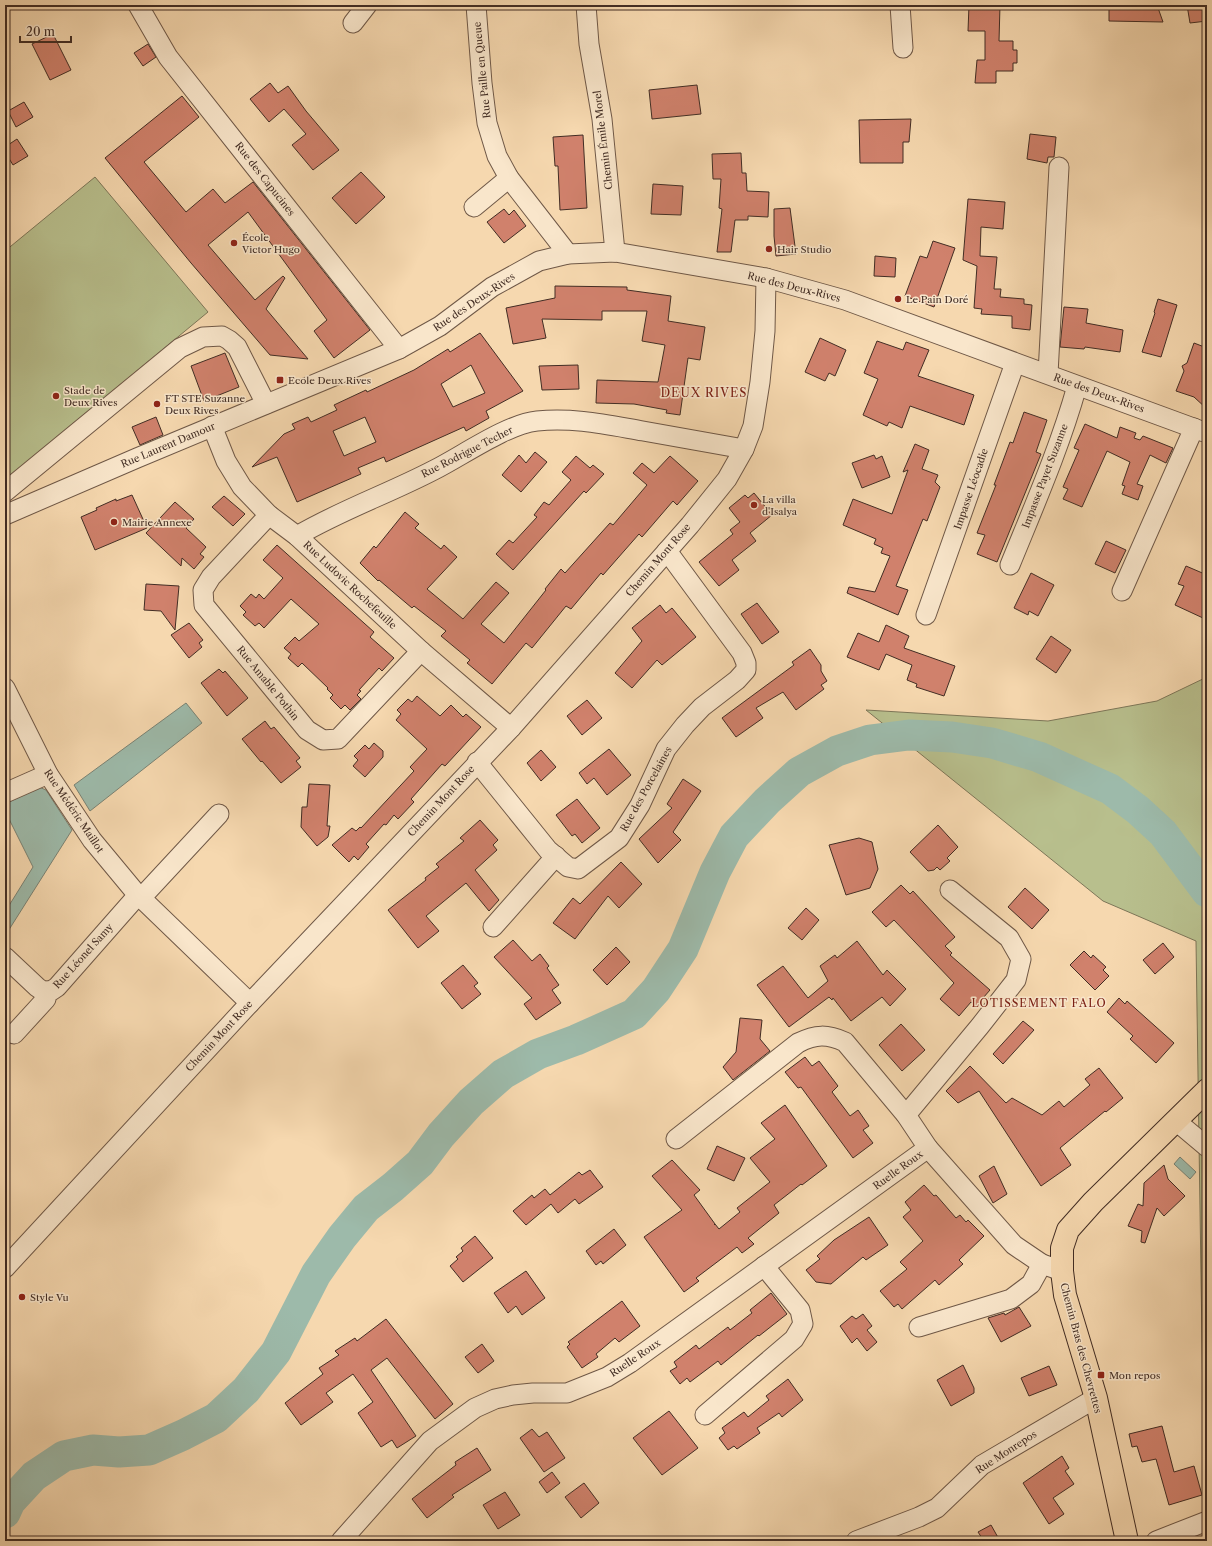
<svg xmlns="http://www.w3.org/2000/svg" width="1212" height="1546" font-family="'Libre Caslon Text',serif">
<rect width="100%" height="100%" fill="#f6d8af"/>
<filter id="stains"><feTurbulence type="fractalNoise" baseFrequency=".005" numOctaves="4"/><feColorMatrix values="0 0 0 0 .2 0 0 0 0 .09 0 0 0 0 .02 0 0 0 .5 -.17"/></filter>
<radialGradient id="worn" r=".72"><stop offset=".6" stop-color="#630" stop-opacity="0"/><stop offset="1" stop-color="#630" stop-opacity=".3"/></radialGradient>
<g fill="#b8bf8d" stroke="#7d7658">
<polygon points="95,177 208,312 5,480 5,251"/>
<polygon points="1207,677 1207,1541 1205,1541 1196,941 1103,901 866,710 1048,721 1157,701"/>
</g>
<g fill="#9dbaaa" stroke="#798274">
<polygon points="186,703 202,723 90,811 74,785"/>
<polygon points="39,787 46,790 72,830 5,936 5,912 33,867 5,811 5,804"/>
<polygon points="1180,1157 1196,1172 1190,1179 1174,1164"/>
</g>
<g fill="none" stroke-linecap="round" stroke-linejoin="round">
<polyline stroke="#9dbaaa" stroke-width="31" points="5,1513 10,1502 34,1476 64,1456 93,1450 119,1452 149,1450 183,1435 216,1418 246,1390 276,1352 316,1274 342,1237 366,1208 393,1187 420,1163 441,1135 471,1102 503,1074 538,1054 576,1040 634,1014 656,990 683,949 715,872 734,836 767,801 799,772 837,751 870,740 909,735 952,737 992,743 1039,757 1110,789 1138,810 1163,833 1207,892"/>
</g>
<g fill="#d0816c" stroke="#422d24" fill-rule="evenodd">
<polygon points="969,5 1000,5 999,41 1013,41 1013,50 1017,50 1017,63 1013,63 1013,71 996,71 996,83 975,83 977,60 985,60 985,31 968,31"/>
<polygon points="1109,5 1157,5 1163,22 1109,21"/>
<polygon points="1187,5 1207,5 1207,21 1190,23"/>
<polygon points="53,34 71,70 50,80 32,44"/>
<polygon points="148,44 156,57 143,66 134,53"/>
<polygon points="270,83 278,93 288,86 306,111 339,150 313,170 292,145 306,134 284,109 269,122 250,99"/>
<polygon points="697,85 701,114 652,119 649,90"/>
<polygon points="182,96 199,117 144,162 186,212 213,189 225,203 253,182 370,330 334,358 314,331 327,320 248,212 208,245 255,300 283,276 285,278 266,309 308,359 270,355 191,263 105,158"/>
<polygon points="24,102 33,117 16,127 8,111"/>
<polygon points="911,119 909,142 903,142 903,163 860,163 859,120"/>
<polygon points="1030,134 1056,137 1054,157 1048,157 1047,163 1027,159"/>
<polygon points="583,135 587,208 560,210 558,166 555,166 553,137"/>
<polygon points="17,139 28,156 13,165 5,152 5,147"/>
<polygon points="741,153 742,173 746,173 747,191 769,192 768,217 748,216 748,220 735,220 731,252 717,252 722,209 719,208 721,179 713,179 712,154"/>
<polygon points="361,172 385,197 356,224 332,198"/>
<polygon points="653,184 683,186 681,215 651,214"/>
<polygon points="968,199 1005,202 1003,229 981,227 980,256 997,257 994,289 1001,289 1000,297 1024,299 1024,304 1032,305 1030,330 1012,328 1012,316 981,314 982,309 974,308 977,266 963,260"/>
<polygon points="790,208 796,254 776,256 774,236 774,209"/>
<polygon points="504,209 509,215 514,210 526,226 504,243 487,222"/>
<polygon points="933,241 955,248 934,307 905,296 920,256 927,258"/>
<polygon points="875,256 896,258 895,277 874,276"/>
<polygon points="555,286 627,287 627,290 671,296 668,321 705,327 700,360 688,358 680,415 666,413 667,410 634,404 596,403 597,380 658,382 665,345 642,341 647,311 602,311 602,320 542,319 546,338 513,344 506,308 555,298"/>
<polygon points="1158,299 1177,305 1161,357 1142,352 1155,313 1154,312"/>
<polygon points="1064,307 1088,309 1086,323 1123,330 1120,352 1085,347 1084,349 1060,347"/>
<path d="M480,333L523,391L486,411L489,418L466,431L464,427L386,462L384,457L358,468L361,474L297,502L277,457L252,467L284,434L295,429L292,424L308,417L311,422L337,410L334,405L366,390L367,392L414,370L448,349L450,352ZM471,365L485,393L453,407L441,384ZM365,417L376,442L344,456L333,431Z"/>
<polygon points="820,338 846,350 835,376 829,373 825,381 805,372"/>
<polygon points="877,341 903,350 906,342 929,350 918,376 974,395 964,425 910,406 902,428 889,422 887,426 863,415 878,379 864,373"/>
<polygon points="1194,343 1207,348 1207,409 1194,397 1176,391 1184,371 1182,366 1187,363"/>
<polygon points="225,353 239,387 204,401 191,366"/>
<polygon points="578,365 579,389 542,390 539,366"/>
<polygon points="1024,412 1047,420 1036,452 1041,454 997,562 977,554 985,535 977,533 996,485 994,485 1010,442 1013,443"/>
<polygon points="156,417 163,435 140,445 132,427"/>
<polygon points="1085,424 1117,438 1120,427 1136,433 1134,438 1140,440 1143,436 1173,448 1166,463 1150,455 1137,484 1143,486 1138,500 1122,494 1125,486 1122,485 1130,462 1107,451 1082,507 1063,499 1068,489 1063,487 1079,450 1074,448"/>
<polygon points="915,444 929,450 922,469 938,475 935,482 940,487 927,521 923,519 896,586 908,590 898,615 847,593 849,587 875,592 890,556 881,553 883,548 874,544 876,539 843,525 853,499 892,514 908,470 903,472"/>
<polygon points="535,452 547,462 521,492 502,475 519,455 526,463"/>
<polygon points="874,455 876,459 882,456 890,477 862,488 852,463"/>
<polygon points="576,456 590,468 593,465 604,474 586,493 584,491 513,570 496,554 509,540 513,543 537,517 534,515 544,502 549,505 571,480 562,472"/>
<polygon points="670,456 698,481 677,505 673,501 642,537 639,534 603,575 601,573 571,609 566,606 532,648 526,643 492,684 467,663 470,660 441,636 446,631 414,606 412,608 379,580 378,581 360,563 374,546 376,548 405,512 419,524 415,528 441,549 444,545 457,557 427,589 463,619 496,582 509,593 481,624 504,643 546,590 545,589 561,569 565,573 610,523 613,525 647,485 633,473 642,463 654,473"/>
<polygon points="754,493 772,515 750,533 756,541 732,560 739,570 719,586 699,562 733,534 730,530 740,522 729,508 745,495 748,498"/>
<polygon points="132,495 147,528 95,550 81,517 97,510 96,508 116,499 116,501"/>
<polygon points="224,496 245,514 233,526 212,507"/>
<polygon points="175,502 194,519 186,528 206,547 200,554 204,557 194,569 182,558 181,566 146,533"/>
<polygon points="1106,541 1126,550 1115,573 1095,564"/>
<polygon points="277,545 374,632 370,637 394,658 382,671 379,668 359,690 361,691 357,695 361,699 350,710 345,705 341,709 330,698 333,695 327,689 328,688 302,663 298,667 288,658 291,654 284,648 295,637 299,641 319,624 291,599 264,628 259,623 255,626 243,615 246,612 240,606 251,594 256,598 259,594 264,599 283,578 263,560"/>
<polygon points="1186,566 1207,575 1207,609 1203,618 1175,605 1184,586 1178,584"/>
<polygon points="1031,573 1054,585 1038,616 1029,611 1028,615 1014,608"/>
<polygon points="146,584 179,586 175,630 161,611 144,610"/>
<polygon points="757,603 779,632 762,644 741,614"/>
<polygon points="660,605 666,613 672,608 696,637 662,665 657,660 632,688 615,673 642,641 632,628"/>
<polygon points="189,623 203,640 199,643 202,647 189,658 171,635"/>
<polygon points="886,625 909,636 904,648 955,666 944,696 916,687 917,684 907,680 912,665 886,654 879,670 847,657 858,633 879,642"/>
<polygon points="1051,636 1071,650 1056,673 1036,659"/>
<polygon points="810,649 821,665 821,671 827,681 821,685 824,689 796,710 783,692 756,708 763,718 736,737 722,718 794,665 792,662"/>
<polygon points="219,669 223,673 225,671 248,698 227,716 201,683"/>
<polygon points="417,696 440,716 451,705 463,717 466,714 481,727 445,766 442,764 411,799 414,802 398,819 394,815 386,825 384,824 366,844 369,847 358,860 354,856 349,862 332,845 352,828 356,831 360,827 361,828 414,771 410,767 427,749 396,720 401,714 397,710 408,699 412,702"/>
<polygon points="587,700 602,718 582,735 567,716"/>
<polygon points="265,721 271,729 274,727 300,758 296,761 301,767 281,783 262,761 261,762 242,739"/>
<polygon points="374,743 383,751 383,757 365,777 353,766 358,760 354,756 365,745 369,749"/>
<polygon points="609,749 631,775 607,795 594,778 587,784 579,773"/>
<polygon points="541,750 556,767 541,781 527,763"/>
<polygon points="683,779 701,791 673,832 681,840 658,863 639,839 672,808 667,804"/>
<polygon points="309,784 330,785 327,826 330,826 328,837 317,846 301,827 302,807 307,807"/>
<polygon points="577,799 600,828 582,843 575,834 572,836 556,815"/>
<polygon points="480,820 498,840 493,845 497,850 475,870 499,900 489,911 466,883 426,916 439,931 418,948 388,910 426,880 425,878 439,867 436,864 464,841 460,838"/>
<polygon points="938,825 958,847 947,858 950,861 940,870 937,867 934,870 928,871 910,852"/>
<polygon points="859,838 872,842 878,869 870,888 846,895 829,845"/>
<polygon points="621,862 642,884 619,908 608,896 575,939 553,923 573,898 580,904"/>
<polygon points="901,885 910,894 913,891 955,937 945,946 952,953 950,955 990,990 976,1006 971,1002 959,1016 940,999 954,983 894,920 886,927 872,912"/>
<polygon points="1025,888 1049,910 1032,929 1008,907"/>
<polygon points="806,908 819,920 802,940 788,928"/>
<polygon points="513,940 532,961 540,954 549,966 547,968 559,985 552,990 561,1003 536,1020 524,1004 532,998 494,957"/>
<polygon points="857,941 883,975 887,970 906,989 890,1006 882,997 851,1021 833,998 832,1000 829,997 789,1027 757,985 783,966 808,998 828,981 820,966 835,955 837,958"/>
<polygon points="1163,943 1174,957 1155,974 1143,960"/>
<polygon points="616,947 630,962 607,985 593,970"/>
<polygon points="1084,951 1091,958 1093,955 1106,967 1103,970 1109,976 1095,990 1070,965"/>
<polygon points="463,965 478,983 474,986 481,994 462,1009 441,983"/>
<polygon points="1119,998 1125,1004 1127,1001 1174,1043 1156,1063 1130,1039 1133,1036 1107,1012"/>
<polygon points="740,1018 762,1020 760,1039 770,1051 733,1080 723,1067 736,1052"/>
<polygon points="1023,1021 1034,1030 1003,1064 993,1054"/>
<polygon points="901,1024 925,1050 902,1071 879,1045"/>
<polygon points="805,1057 812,1066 819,1061 838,1086 832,1092 850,1116 858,1110 869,1126 863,1130 873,1143 853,1158 801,1087 798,1088 785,1072"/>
<polygon points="970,1066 1006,1103 1012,1098 1042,1115 1059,1101 1064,1107 1090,1085 1085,1079 1099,1068 1123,1098 1106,1112 1105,1111 1060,1148 1071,1165 1041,1186 979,1091 958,1103 946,1091"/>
<polygon points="785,1105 827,1166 802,1185 801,1184 774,1205 779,1213 748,1238 754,1244 742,1253 737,1247 696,1278 699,1281 684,1292 644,1237 682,1210 652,1176 672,1160 700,1190 694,1195 715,1224 714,1225 715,1224 719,1229 740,1212 737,1208 770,1182 750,1158 775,1139 761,1123"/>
<polygon points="717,1146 745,1158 734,1181 707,1169"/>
<polygon points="1164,1165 1168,1179 1185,1196 1164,1216 1157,1208 1145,1243 1141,1242 1142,1231 1128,1226 1138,1204 1143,1206 1144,1183"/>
<polygon points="994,1166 1007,1194 993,1203 979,1176"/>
<polygon points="590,1170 603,1187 579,1204 575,1199 558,1213 551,1204 526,1225 513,1211 532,1195 534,1198 545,1189 550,1195 579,1172 582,1175"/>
<polygon points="924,1185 934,1196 936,1195 956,1218 960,1215 966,1222 968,1220 984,1236 959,1260 963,1264 939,1285 935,1280 902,1309 898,1304 894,1307 880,1291 907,1269 900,1262 923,1241 903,1217 911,1210 905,1202"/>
<polygon points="869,1217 888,1245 866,1260 863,1257 831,1284 816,1282 806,1270 820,1259 817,1256 834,1240"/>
<polygon points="614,1229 626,1245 603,1264 601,1261 596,1265 586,1251"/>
<polygon points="475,1236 493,1258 463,1282 450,1266 458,1259 456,1257 463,1251 461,1248"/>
<polygon points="526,1271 545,1298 522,1315 516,1306 508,1313 494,1293"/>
<polygon points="771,1293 787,1314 759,1336 758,1335 721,1365 718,1361 690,1382 687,1378 680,1384 670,1371 677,1367 674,1362 696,1345 699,1349 728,1327 730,1330 752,1313 750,1310"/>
<polygon points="622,1301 640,1326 619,1342 615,1338 596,1354 598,1357 582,1368 567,1347 570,1344 568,1342"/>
<polygon points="1019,1307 1031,1326 1001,1342 988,1318 1004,1313 1005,1315"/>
<polygon points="863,1314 872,1326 867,1330 877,1342 867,1351 857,1338 852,1343 840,1326 852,1316 856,1319"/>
<polygon points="386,1319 453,1404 435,1419 387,1358 371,1370 416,1436 397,1448 392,1440 381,1447 358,1413 373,1402 353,1374 326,1393 333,1402 301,1425 285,1403 323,1374 319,1368 339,1355 335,1351 355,1338 357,1341"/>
<polygon points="482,1344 494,1361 478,1373 465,1357"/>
<polygon points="963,1365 974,1388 974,1393 951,1406 937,1380"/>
<polygon points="1049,1366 1057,1385 1029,1396 1021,1378"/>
<polygon points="788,1379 803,1400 782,1417 779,1413 757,1428 760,1433 737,1449 734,1446 728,1450 719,1438 725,1433 722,1428 744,1412 748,1417 769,1400 766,1396"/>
<polygon points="669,1411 698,1448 662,1475 633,1438"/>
<polygon points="1162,1426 1174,1472 1194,1466 1202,1495 1169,1505 1156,1459 1142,1462 1137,1446 1132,1447 1129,1434"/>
<polygon points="532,1429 539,1437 547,1432 565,1458 544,1472 520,1438"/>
<polygon points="477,1448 491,1470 452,1495 454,1497 427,1518 412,1499 456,1465 455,1462"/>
<polygon points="1062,1456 1069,1468 1065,1471 1074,1484 1053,1498 1064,1514 1049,1524 1023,1483"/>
<polygon points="552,1472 560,1483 547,1493 539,1482"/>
<polygon points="584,1483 599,1503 581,1518 565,1497"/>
<polygon points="505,1492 520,1515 498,1529 483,1505"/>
<polygon points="991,1525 1000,1541 984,1541 978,1532"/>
</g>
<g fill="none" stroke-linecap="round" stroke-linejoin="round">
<g stroke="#6f5847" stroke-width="21">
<g id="minor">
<polyline points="138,5 168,57 399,349"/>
<polyline points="476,5 482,83 487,123 497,156 509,178 568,254"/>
<polyline points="586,5 589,44 602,119 615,252"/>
<polyline points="900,5 903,48"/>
<polyline points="353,23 367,5"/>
<polyline points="474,207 509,178"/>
<polyline points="1048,374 1059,167"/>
<polyline points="212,426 226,461 242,487 269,515 297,536 421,651 511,728"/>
<polyline points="5,492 180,348 203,337 222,336 229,340 237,347 266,404"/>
<polyline points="5,515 137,458 399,349 440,326 492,287 539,261 568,254 615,252 766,278 845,300 1207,433"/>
<polyline points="269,515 211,577 203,590 204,605 307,730 323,740 338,739 421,651"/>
<path d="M297,536C341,510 388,494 434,470C462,456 507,424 537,421C573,417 608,425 643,431C677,437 710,443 744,449"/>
<path d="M1010,565C1034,506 1060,447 1077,386"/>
<polyline points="1122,591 1194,428"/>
<polyline points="926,615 1015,363"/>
<polyline points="5,688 48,774 92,840 136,893 250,1003"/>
<polyline points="477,762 548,850 568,867 578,869 619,838 640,805 666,749 685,725 702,707 737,680 746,670 746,663 742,653 667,551"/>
<polyline points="5,793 48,774"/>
<polyline points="141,898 219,814"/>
<polyline points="493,927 556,856"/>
<polyline points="5,957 37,987 44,992 47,991"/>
<polyline points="14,1034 46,999 47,991 51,991 57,987 138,895"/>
<polyline points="906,1115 980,1026 1016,980 1021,959 1009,938 950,890"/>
<polyline points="1176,1121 1207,1147"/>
<path d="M676,1139L798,1043C816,1034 827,1034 845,1042L906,1115L928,1148L1014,1245L1042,1264L1062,1271"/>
<polyline points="5,1268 250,1003 511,728 690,525 727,479 744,449 753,426 760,382 765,331 766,278"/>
<polyline points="919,1327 1011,1299 1031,1284 1042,1264"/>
<polyline points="705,1415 794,1339 803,1324 800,1310 764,1266"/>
<polyline points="341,1541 430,1441 475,1408 495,1399 513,1395 533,1393 567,1393 607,1377 630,1363 928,1148"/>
<polyline points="856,1541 919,1517 937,1508 982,1465 1096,1398"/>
<polyline points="1156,1541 1207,1521"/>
</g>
</g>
<g stroke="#422d24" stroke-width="24">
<polyline id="major" points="1127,1541 1096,1398 1065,1295 1062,1271 1062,1248 1068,1230 1093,1202 1207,1090"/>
</g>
<use href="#minor" stroke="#f9e6cb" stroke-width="19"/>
<use href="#major" stroke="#f6d8af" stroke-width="22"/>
</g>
<g fill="#8f2418" stroke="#f9e6cb" stroke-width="1.5">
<circle cx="234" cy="243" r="4"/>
<circle cx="769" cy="249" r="4"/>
<circle cx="898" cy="299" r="4"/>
<rect x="276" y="376" width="8" height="8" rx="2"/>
<circle cx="56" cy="396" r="4"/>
<circle cx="157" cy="404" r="4"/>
<circle cx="754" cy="505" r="4"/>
<circle cx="114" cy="522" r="4"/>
<circle cx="22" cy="1297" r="4"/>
<rect x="1097" y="1371" width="8" height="8" rx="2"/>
</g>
<g text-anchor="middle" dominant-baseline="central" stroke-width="3" stroke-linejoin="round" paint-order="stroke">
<g font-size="10" fill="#422d24" stroke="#f9e6cb">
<text transform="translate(482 70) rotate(-96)">Rue Paille en Queue</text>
<text transform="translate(603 140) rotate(-97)">Chemin Émile Morel</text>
<text transform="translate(265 179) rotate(52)">Rue des Capucines</text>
<text transform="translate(794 287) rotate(14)">Rue des Deux-Rives</text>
<text transform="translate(474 302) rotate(-34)">Rue des Deux-Rives</text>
<text transform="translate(1099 393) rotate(20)">Rue des Deux-Rives</text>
<text transform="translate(168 445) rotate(-23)">Rue Laurent Damour</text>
<text transform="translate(467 452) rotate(-27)">Rue Rodrigue Techer</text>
<text transform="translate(1045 476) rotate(-69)">Impasse Payet Suzanne</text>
<text transform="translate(971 489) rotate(-71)">Impasse Léocadie</text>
<text transform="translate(658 560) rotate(-49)">Chemin Mont Rose</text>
<text transform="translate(350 585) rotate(43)">Rue Ludovic Rochefeuille</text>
<text transform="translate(268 683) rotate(51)">Rue Amable Pothin</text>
<text transform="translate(646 789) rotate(-61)">Rue des Porcelaines</text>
<text transform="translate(441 801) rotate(-47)">Chemin Mont Rose</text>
<text transform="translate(74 811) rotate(56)">Rue Médéric Maillot</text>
<text transform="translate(83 956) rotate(-48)">Rue Léonel Samy</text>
<text transform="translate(219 1036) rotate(-47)">Chemin Mont Rose</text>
<text transform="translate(898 1170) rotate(-36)">Ruelle Roux</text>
<text transform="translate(1081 1348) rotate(75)">Chemin Bras des Chevrettes</text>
<text transform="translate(635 1358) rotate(-34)">Ruelle Roux</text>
<text transform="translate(1006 1452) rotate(-33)">Rue Monrepos</text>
</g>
<g font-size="10" fill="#422d24" stroke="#f9e6cb" text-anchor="start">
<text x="242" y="237">École<tspan x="242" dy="12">Victor Hugo</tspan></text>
<text x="777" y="249">Hair Studio</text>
<text x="906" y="299">Le Pain Doré</text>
<text x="288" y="380">Ecole Deux Rives</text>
<text x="64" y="390">Stade de<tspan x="64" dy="12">Deux Rives</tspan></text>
<text x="165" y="398">FT STE Suzanne<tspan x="165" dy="12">Deux Rives</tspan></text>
<text x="762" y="499">La villa<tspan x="762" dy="12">d'Isalya</tspan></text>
<text x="122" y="522">Mairie Annexe</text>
<text x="30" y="1297">Style Vu</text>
<text x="1109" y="1375">Mon repos</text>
</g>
<g font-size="11" letter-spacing="1" fill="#7a1f14" stroke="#f9e6cb">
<text x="1039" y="1003">LOTISSEMENT FALO</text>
</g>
<g font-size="12" letter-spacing="1" fill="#7a1f14" stroke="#f9e6cb">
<text x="704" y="392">DEUX RIVES</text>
</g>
</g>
<rect width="1212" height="1546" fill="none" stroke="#f6d8af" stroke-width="20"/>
<rect x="6" y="6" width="1200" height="1534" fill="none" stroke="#422d24" stroke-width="2"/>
<rect x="10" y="10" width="1192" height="1526" fill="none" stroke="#422d24"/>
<path d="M20 36v6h51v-6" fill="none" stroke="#422d24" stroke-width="2"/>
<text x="26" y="36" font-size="12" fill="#422d24" stroke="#f9e6cb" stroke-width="3" paint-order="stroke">20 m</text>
<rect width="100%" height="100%" filter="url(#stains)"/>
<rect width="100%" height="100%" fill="url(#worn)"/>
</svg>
